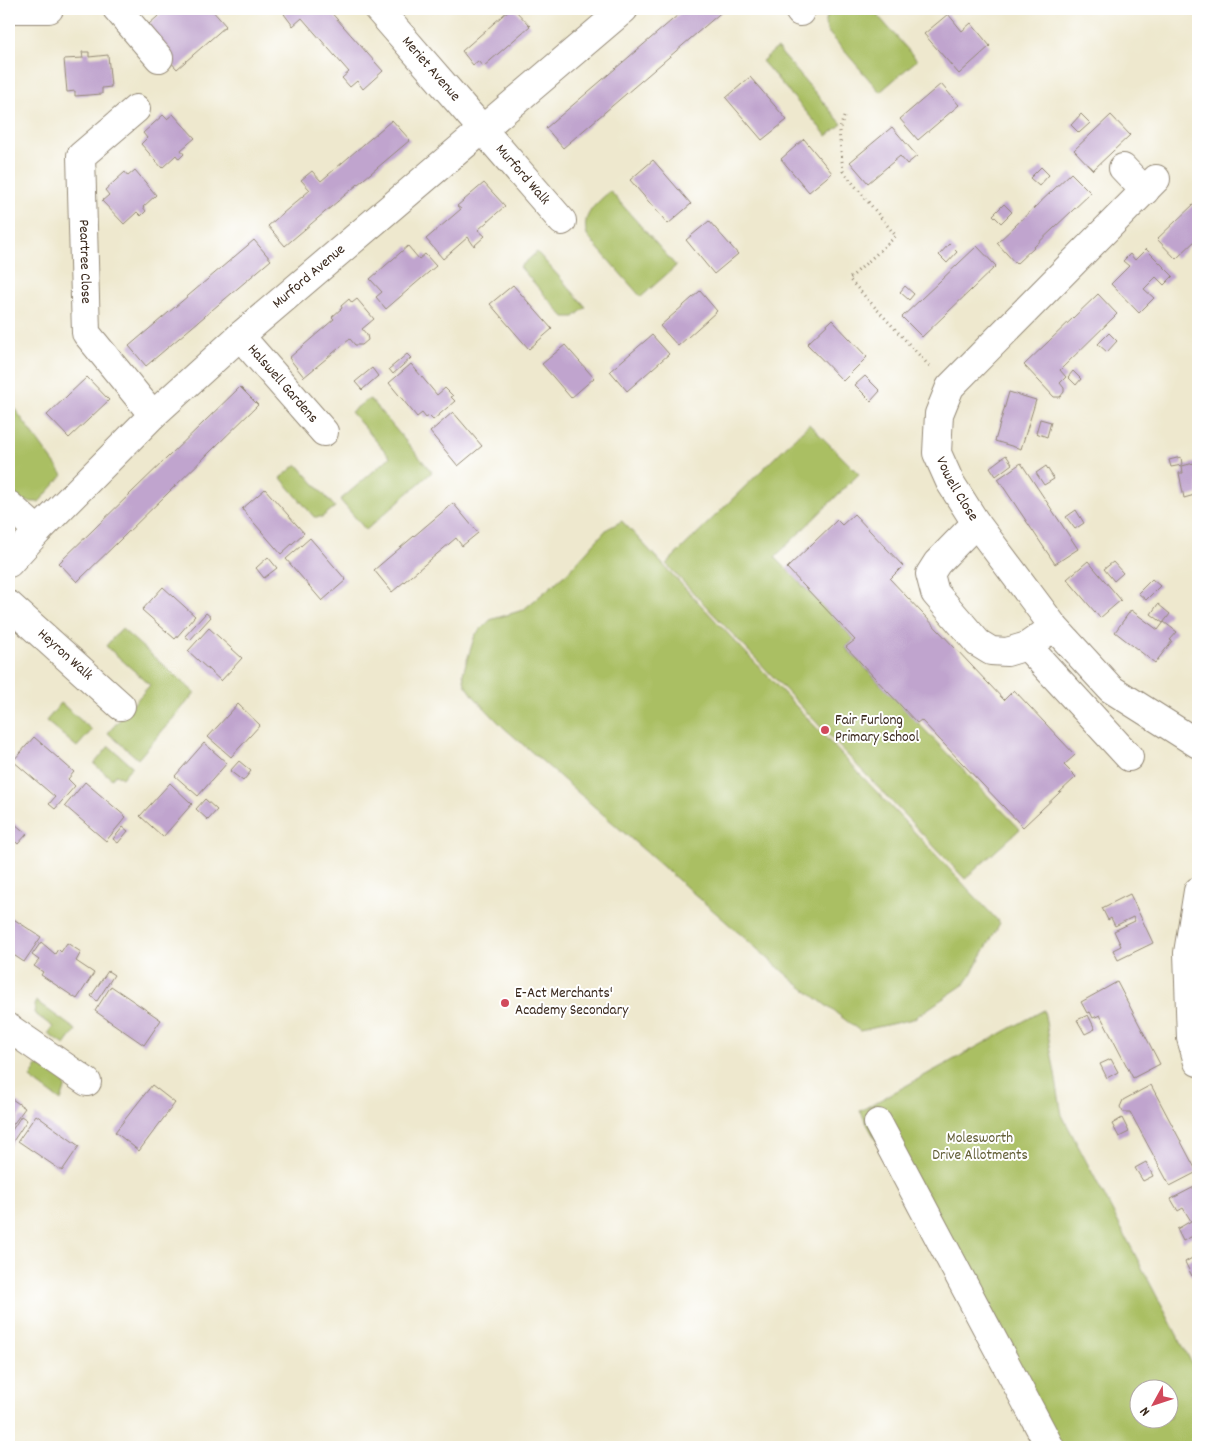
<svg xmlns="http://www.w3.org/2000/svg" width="1207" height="1456" font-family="Dekko,sans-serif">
<rect width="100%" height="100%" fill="#fff"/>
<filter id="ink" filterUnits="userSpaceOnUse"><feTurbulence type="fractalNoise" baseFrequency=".02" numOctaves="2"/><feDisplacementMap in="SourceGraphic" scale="10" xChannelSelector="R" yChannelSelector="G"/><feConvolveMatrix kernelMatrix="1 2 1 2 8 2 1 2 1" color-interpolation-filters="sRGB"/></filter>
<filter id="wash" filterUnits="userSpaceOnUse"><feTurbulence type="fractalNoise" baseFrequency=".0096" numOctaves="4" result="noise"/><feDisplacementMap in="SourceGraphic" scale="20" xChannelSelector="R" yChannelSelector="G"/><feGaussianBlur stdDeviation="1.12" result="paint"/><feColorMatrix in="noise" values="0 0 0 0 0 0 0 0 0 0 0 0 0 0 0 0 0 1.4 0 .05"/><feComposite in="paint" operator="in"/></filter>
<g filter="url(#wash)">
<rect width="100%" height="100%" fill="#eee8ce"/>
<g fill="#aabf63" stroke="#727440" fill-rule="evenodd">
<polygon points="829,9 872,9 917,60 880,92 828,32 825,24"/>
<polygon points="777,48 842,124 827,136 762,61"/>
<path d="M610,191L676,266L641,297L588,237C579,216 596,204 610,191Z"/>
<polygon points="537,252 586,307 574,317 564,317 520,267"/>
<polygon points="370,399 432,472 366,530 340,500 390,457 351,412 364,402"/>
<path d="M9,401L63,475L39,502C27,502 17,501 9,492Z"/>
<polygon points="809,424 859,474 775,557 854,639 846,648 1020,829 965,879 666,564"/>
<polygon points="297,464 335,507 322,517 314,517 281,478"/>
<polygon points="622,521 1000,923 966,983 913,1019 860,1031 795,982 503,727 475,698 465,684 463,673 475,635 490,620 523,610 567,573 607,529"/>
<polygon points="122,629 195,693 138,759 108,733 150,685 106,646 117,633"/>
<polygon points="61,703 92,730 77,747 46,721"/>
<polygon points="109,746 132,766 122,778 116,774 112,779 94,764"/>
<polygon points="36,1001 76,1030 65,1045 48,1034 53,1027 34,1013"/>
<path d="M1044,1010L1062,1115L1198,1375V1447H1045L860,1111ZM1140,1388H1170V1418H1140Z"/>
<polygon points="42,1058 65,1080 65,1088 61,1101 30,1078"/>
</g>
<g id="blocks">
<g fill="#c0a4ce">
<polygon points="163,9 211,9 226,26 177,69 142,30 164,11"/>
<polygon points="291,9 328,9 383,71 363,89 357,81 350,87 342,78 349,72 308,25 302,18 293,26 284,14"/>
<polygon points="510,9 514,9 530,26 483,67 478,61 473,65 462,51"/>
<polygon points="685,9 725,9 563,148 546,128"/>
<polygon points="948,14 962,31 971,23 990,46 959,74 924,34"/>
<polygon points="82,52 89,52 89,57 108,55 111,87 102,88 102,94 75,96 75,91 67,92 64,59 83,58"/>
<polygon points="750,77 787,120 762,140 726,98"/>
<polygon points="941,84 959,105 918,140 900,119"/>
<polygon points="173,114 195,138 181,150 184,154 179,159 176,155 162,168 141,144 147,138 143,133 163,115 167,119"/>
<polygon points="1081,114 1090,123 1079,133 1071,125"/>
<polygon points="1111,115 1130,135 1093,170 1074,150"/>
<polygon points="392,120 410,140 285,246 268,226 310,190 301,180 312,171 321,181"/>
<polygon points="892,127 917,156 907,164 900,156 868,183 850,162"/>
<polygon points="804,139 832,173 809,192 781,159"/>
<polygon points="653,160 691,204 668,224 630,180"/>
<polygon points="1041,167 1049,175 1039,186 1030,178"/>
<polygon points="135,170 156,195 143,207 146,211 141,216 137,212 124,224 102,201 109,195 105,190 125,172 128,176"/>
<polygon points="1071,173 1091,193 1016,264 997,243"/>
<polygon points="484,183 505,206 478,230 485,236 474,246 468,237 443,259 426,239 461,209 457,206"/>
<polygon points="1004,204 1012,212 1001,223 993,215"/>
<polygon points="1194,204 1198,208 1198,238 1176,259 1157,239"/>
<polygon points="709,221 738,254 714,274 686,240"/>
<polygon points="254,240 271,260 146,366 129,346"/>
<polygon points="949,244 957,252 947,263 939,255"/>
<polygon points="408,246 419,259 425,254 436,266 386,309 376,297 382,292 370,279"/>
<polygon points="977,246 996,266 922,337 902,317"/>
<polygon points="1146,249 1173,276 1164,285 1156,277 1144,289 1154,298 1139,313 1111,284 1129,266 1123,261 1130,254 1135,260"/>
<polygon points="513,285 552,329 529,349 490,304"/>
<polygon points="905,286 914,294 909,300 900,292"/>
<polygon points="700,291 717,311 678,346 660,326"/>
<polygon points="1098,294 1117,314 1060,370 1066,377 1060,383 1064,388 1064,392 1060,397 1054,397 1024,365"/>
<polygon points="349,299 352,303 357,299 374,319 362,329 367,335 368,340 362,345 355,345 350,339 304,377 289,358 334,319 332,317 342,308 341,306"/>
<polygon points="832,320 867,357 843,381 807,344"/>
<polygon points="1109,333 1117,341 1107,352 1098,344"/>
<polygon points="652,335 669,354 627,391 610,371"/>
<polygon points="565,345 594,378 571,398 542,364"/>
<polygon points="407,354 411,358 393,374 389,369"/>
<polygon points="411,364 437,395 445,388 453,396 451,397 455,401 433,420 429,416 426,418 422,413 417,417 389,383"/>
<polygon points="372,368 378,376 362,390 355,382"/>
<polygon points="1073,371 1081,379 1076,385 1068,377"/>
<polygon points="865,376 880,391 871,401 855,385"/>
<polygon points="87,377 109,400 69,438 47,415"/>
<polygon points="240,387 258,405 77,582 59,563"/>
<polygon points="1009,392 1036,400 1021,449 995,441"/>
<polygon points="453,412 482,446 458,466 430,432"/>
<polygon points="1040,419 1051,422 1047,437 1036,433"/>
<polygon points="1006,455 1012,464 996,476 990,467"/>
<polygon points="1181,457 1182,465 1171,467 1169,460"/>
<polygon points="1198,462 1198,494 1184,498 1179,473 1183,473 1182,466"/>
<polygon points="1021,463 1078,549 1055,564 998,479"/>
<polygon points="1046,466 1054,479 1044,485 1036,473"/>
<polygon points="265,489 304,533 281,554 242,509"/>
<polygon points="453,503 478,533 462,546 456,538 392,592 374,570"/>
<polygon points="1076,510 1084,523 1075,529 1066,517"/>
<polygon points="854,514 903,566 890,579 1004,700 1014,690 1075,755 1064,765 1076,777 1023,827 921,720 917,723 846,647 855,640 787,568 837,520 842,525"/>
<polygon points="310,538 346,580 322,601 286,559"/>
<polygon points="268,557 277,568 264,578 256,568"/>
<polygon points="1088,561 1121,600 1100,618 1067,579"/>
<polygon points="1113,562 1123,573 1114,581 1104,569"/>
<polygon points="1152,579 1160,586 1146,600 1138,593"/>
<polygon points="163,587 195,616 175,639 142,610"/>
<polygon points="1158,604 1170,614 1163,623 1151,614"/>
<polygon points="1131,610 1158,630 1164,622 1177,632 1170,640 1172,641 1155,663 1115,632"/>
<polygon points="206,613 211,617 190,640 185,636"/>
<polygon points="209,628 242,658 221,681 188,651"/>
<polygon points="238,704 260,725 231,757 208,737"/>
<polygon points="34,737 74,772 68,779 75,786 55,809 49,804 55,797 13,761"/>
<polygon points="204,743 227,763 198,796 175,776"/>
<polygon points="239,761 251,771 243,781 230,771"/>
<polygon points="85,782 126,817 106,841 65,806"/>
<polygon points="170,783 192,804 163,837 140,816"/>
<polygon points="205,799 217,810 208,820 196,809"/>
<polygon points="9,819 27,834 18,844 9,836"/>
<polygon points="123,827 128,831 118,843 113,839"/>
<polygon points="1130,894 1153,943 1118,960 1113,950 1121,946 1114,931 1135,921 1133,917 1115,926 1111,918 1108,920 1102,908"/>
<polygon points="9,916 41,937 24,962 9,952"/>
<polygon points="41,942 55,954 58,949 61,952 67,943 81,952 76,961 94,973 77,999 41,975 43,972 34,966 39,960 32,955"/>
<polygon points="108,971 114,975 97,1001 91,996"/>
<polygon points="1117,982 1160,1064 1133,1078 1100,1015 1093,1018 1090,1012 1087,1013 1081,1002"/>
<polygon points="111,986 161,1020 144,1045 95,1011"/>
<polygon points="1088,1015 1095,1029 1085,1034 1077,1020"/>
<polygon points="1111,1059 1118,1072 1107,1078 1100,1064"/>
<polygon points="152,1085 175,1103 139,1151 115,1132"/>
<polygon points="1151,1085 1197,1172 1170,1186 1130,1112 1123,1112 1120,1107 1123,1100"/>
<polygon points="9,1097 25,1108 9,1130"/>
<polygon points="36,1115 79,1146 62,1171 18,1141"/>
<polygon points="21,1116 27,1120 10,1146 9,1135"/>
<polygon points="1122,1118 1129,1132 1119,1137 1112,1124"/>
<polygon points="1146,1162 1153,1176 1143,1181 1135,1168"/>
<polygon points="1198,1185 1198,1237 1197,1234 1183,1241 1177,1229 1191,1221 1183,1208 1178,1211 1171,1199"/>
<polygon points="1196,1256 1198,1261 1198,1273 1192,1276 1185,1262"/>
</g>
</g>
</g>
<g filter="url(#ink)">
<use href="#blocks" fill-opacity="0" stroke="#948976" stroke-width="1"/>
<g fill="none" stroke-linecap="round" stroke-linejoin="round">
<g stroke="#948976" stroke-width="30">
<g id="minor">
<polyline points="9,9 49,9"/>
<polyline points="117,9 159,58"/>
<path id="s1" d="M378,9L562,221"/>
<polyline points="798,9 800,12"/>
<path id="s2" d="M136,109L81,156L86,333L153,415"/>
<polyline points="1123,168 1145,191"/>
<path id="s3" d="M1156,179L950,387L939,414L937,453L950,482L976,523L1054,627L1111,689L1198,744"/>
<path id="s4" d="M240,336L324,432"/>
<polyline points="9,505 38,531"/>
<polyline points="976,523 937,563 930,574 935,593 978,643 991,651 1007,652 1027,646 1054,627"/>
<path id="s5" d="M9,563L38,531L153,415L240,336L624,9"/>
<path id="s6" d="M9,605L121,706"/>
<polyline points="1027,646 1129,757"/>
<polyline points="1198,891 1188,953 1191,1038 1198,1062"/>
<polyline points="9,1028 87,1082"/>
<polyline points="878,1123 1050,1447"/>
</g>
</g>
<polyline stroke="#948976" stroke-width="3" stroke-dasharray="1 4" stroke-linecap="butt" points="844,117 839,131 843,171 896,236 849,279 932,369"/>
<use href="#minor" stroke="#fff" stroke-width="28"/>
</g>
</g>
<g fill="#d1495b" stroke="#fff" stroke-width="2">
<circle cx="825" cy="730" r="5"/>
<circle cx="505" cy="1003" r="5"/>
</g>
<g text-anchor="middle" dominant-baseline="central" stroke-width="4" stroke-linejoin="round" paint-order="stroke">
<g font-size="15" fill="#3b2a1e" stroke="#fff">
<text stroke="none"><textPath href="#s1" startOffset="80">Meriet Avenue</textPath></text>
<text stroke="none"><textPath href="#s1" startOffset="220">Murford Walk</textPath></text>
<text stroke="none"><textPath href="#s2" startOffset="178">Peartree Close</textPath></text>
<text stroke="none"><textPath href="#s5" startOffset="415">Murford Avenue</textPath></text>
<text stroke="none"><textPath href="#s4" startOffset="64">Halswell Gardens</textPath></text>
<text stroke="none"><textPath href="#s3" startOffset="402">Vowell Close</textPath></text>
<text stroke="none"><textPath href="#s6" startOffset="75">Heyron Walk</textPath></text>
</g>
<g font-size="15" fill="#3b2a1e" stroke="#fff" text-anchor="start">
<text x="835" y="721">Fair Furlong<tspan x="835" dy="17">Primary School</tspan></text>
<text x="515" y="994">E-Act Merchants'<tspan x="515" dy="17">Academy Secondary</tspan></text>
</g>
<g font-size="15" fill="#625e36" stroke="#fff">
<text x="980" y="1139">Molesworth<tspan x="980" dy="17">Drive Allotments</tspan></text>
</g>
</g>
<rect width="1207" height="1456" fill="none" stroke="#fff" stroke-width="30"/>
<g transform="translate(1154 1404) rotate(230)"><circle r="24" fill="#ffffff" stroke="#b1aaa5"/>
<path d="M0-4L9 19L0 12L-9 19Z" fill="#d1495b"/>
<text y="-8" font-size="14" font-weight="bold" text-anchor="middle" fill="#3b2a1e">N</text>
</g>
</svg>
